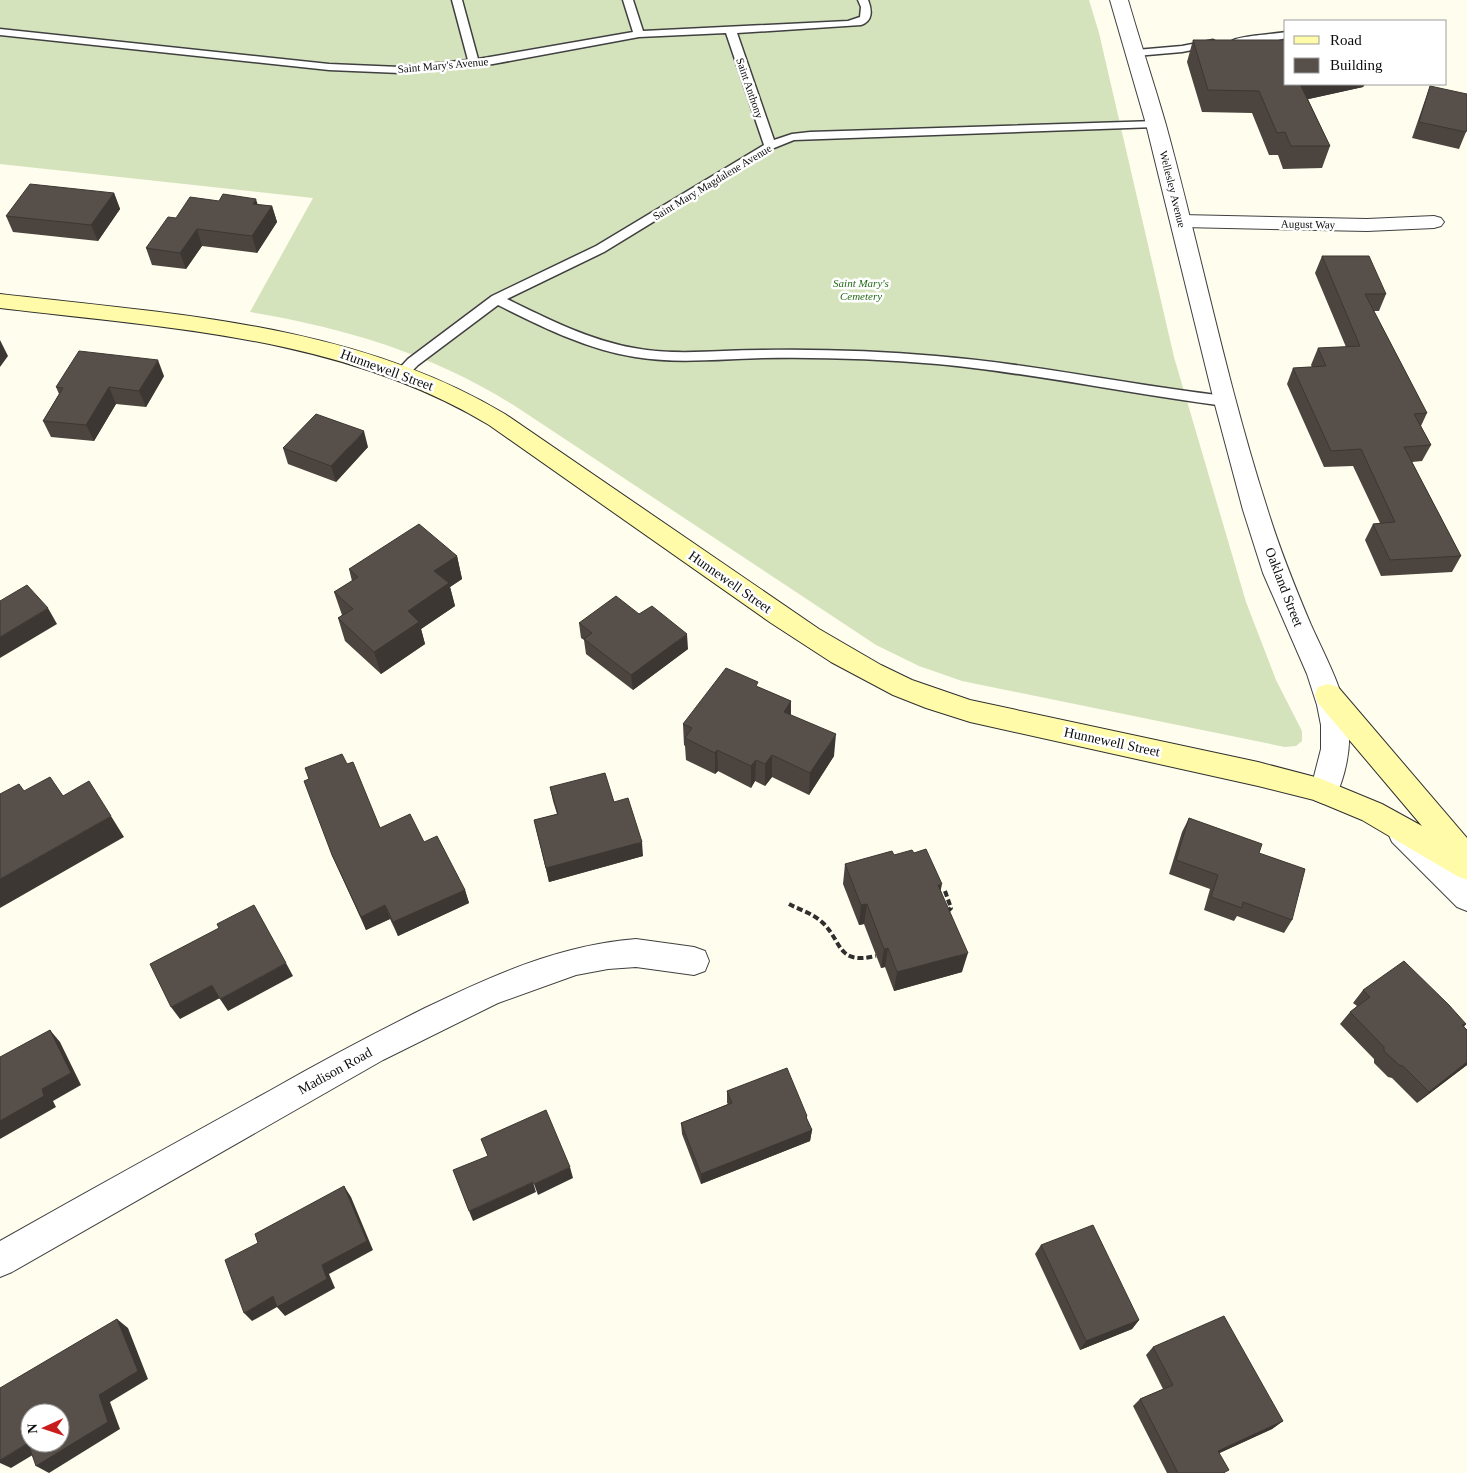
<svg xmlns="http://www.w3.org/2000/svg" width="1467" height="1473" font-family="'Times New Roman',serif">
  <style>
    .cemetery { fill: #d4e3bc }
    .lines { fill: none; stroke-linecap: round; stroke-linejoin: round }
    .service-casing { stroke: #404040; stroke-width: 3 }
    .minor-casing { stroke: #404040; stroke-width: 2 }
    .tertiary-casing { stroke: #404040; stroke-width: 2 }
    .secondary-casing { stroke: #2f2f2f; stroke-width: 2 }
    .path { stroke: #2f2f2f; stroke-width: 4; stroke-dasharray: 6 3; stroke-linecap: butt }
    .service { fill: #fff; fill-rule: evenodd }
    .minor { fill: #fff; fill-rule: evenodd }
    .tertiary { fill: #fff; fill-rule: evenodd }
    .secondary { fill: #fffba8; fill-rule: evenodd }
    .wall { fill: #4b443f }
    .shaded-wall { fill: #3d3733 }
    .building { fill: #574f49; stroke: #3d3733; fill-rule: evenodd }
    .labels { text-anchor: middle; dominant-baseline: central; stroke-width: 5; stroke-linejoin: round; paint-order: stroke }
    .far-street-label { font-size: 11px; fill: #0d0d0d; stroke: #fff }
    .far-park-label { font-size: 11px; font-style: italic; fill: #246a19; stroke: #fff }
    .street-label { font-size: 14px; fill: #0d0d0d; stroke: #fff }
  </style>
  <rect width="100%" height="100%" fill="#fffded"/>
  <path class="cemetery" d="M0,0H1089L1099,33L1174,357L1246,602L1276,680L1302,731V741L1296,746L1285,747L962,681L919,666L876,645L518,408C436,355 346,328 250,312L313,198L0,164Z"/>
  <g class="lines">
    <defs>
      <path id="service" d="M452,0H462L478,59L633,32L623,0H633L643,31L848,21L860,17L861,7L858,0H868C872,10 873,21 861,25L737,33L774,140L792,134L810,132L1156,121L1162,124L1156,127L794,140L774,148L604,252L507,299C548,319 589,340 634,348C676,356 720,350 762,350C820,349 879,351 936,356C1033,364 1129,385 1225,396L1230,398L1232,401L1230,404L1225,406C1129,394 1034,373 937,364C879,359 821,357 763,358C721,359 677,364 635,357C586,349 542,327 498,305L418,365L407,376H397L395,373L408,359L492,296L596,246L764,145L726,33L639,37L493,64L400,73L329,70L0,35V29L329,64L400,67L468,60Z
        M1286,32V38C1274,41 1240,49 1232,41C1237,36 1275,34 1286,32Z
        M1213,40L1218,43L1217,45L1182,52L1136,56L1131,53L1136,50L1182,46Z"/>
      <path id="minor" d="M1182,215L1367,219L1434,216L1441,218L1444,222L1441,226L1434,228L1367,231L1182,227L1175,225L1172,221L1175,217Z
        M636,939L694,947L705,951L709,961L705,971L694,975L636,967L608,969L576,975L498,1003L383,1060L12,1272L0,1277V1241C90,1190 181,1140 271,1090C322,1061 373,1034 425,1008C493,975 560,945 636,939Z"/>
      <path id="tertiary" d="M1110,0H1128C1140,42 1154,83 1166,125C1201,253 1227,384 1268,511C1280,550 1295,587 1311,625C1325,656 1343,688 1348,723C1352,747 1345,778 1334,800L1324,804L1314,800L1310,792L1321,749V725L1317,705L1307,674L1263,573L1243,510L1214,401L1146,124Z
        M1402,821L1412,824L1467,878V911L1457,907L1392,842L1388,833L1392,824Z"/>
      <path id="secondary" d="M0,294C171,314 353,323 505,414L819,629L881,665L912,680L970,700L1258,762L1319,778L1382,804L1422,826L1318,703L1315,695L1318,687L1328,684L1338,687L1467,838V880L1457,876L1362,820L1314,800L1258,786L970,722L926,708L893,695L831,662L771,623L489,425C342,336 166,328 0,308Z"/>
    </defs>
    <use href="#service" class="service-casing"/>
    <use href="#minor" class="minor-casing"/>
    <use href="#tertiary" class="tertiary-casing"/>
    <use href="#secondary" class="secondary-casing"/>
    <path class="path" d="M945,891L951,908L947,912
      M789,904C800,910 814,914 823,923C843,943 837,965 876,956"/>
    <use href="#service" class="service"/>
    <use href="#minor" class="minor"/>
    <use href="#tertiary" class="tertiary"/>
    <use href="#secondary" class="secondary"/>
  </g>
  <path class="wall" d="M1193,40L1286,84H1365L1363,87L1308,99L1330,146L1322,168L1283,169L1278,155H1269L1252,113L1202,112L1187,62Z
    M1430,86L1466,132L1459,149L1412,138L1424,103Z
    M114,193L120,209L98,241L13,232L6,216Z
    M219,201L272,206L277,222L257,253L202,246L186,269L152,265L146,248L176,218Z
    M1322,256L1386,294L1379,311H1374L1427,413L1421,426L1431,445L1422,461L1412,462L1461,556L1452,572L1381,576L1365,540L1373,524L1380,523L1353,466L1324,467L1287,384L1293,368L1312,367L1311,365L1318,348L1346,347L1315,273Z
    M164,376L146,407L116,404L94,441L51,437L43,421L59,394L56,387Z
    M368,447L336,482L288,464L283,448Z
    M457,556L462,579L450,587L455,606L421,629L425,644L381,674L345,641L338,618L342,615L334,592L352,581L349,569Z
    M639,614L688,649L633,690L586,654L584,640L581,638L579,623Z
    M758,687L791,701V715L834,756L809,795L772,777L765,786L755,781L751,788L718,771L715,774L686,760L685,746L684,745L683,724Z
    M347,764L380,828L424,842L465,890L469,903L398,936L390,919L366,930L332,855L309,779Z
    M550,787L614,802L643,856L549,882L534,820L557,814L553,801Z
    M1189,818L1259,853L1292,920L1284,933L1237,916L1234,921L1204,910L1210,889L1169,874L1182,832Z
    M914,853L941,891L962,972L894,991L885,967L881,968L864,924L859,925L843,884L845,864L894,855Z
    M1363,990L1466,1024L1464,1027L1467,1065L1417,1103L1392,1078L1388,1077L1374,1063V1059L1340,1024L1350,1012L1357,1006L1353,1003Z
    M727,1091L807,1116V1119L812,1130L810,1141L701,1184L682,1134L681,1123L728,1104L727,1103Z
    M1041,1245L1139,1320L1132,1329L1080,1350L1035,1254Z
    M1153,1347L1283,1421L1272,1429L1219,1453L1225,1473H1167L1133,1406L1140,1399L1163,1389L1146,1355Z"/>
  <path class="shaded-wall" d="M1297,84H1365L1363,87L1291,103Z
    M114,193L120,209L98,241L91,225Z
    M256,199L261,215L253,204Z
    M272,206L277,222L257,253L252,236Z
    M197,229L202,246L186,269L180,253Z
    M0,340L8,356L0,367Z
    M158,360L164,376L146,407L139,391Z
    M109,387L116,404L94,441L86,425Z
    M364,431L368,447L336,482L331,466Z
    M457,556L462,579L450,587L455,606L421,629L425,644L381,674L374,652L408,611L434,571Z
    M48,608L57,624L0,658V637Z
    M687,634L688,649L633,690L631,675Z
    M791,701L790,723L784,712Z
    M836,734L834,756L809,795L810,773Z
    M717,750L718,771L715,774V753Z
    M772,755V777L765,786V764Z
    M756,760L755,781L751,788V766Z
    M111,816L124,837L0,908V879Z
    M642,842L643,856L549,882L546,868Z
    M942,884L938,904V885Z
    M465,890L469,903L398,936L393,922Z
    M867,904L864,924L859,925L861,905Z
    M385,905L390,919L366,930L361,917Z
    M888,948L885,967L881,968L884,949Z
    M968,953L962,972L894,991L897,972Z
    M286,963L293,976L228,1011L220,999Z
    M212,985L220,998L180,1019L171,1007Z
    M50,1030L60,1042L81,1085L53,1101L56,1107L0,1139V1121Z
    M1467,1062V1065L1417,1103L1429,1092Z
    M812,1130L810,1141L701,1184V1174Z
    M570,1167L573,1178L538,1195L534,1184Z
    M533,1182L536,1192L473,1221L469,1211Z
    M344,1186L351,1197L373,1250L329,1274L335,1288L285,1316L277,1307L252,1321L244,1313L273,1296L322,1265Z
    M117,1319L128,1328L148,1379L110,1402L120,1429L49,1473L36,1466L99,1395Z
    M1139,1320L1132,1329L1080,1350L1086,1341Z
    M1283,1421L1272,1429L1209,1458L1218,1451Z
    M28,1443L41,1450L11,1468L0,1463V1460Z"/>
  <path class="building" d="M1193,40H1286V84H1300L1330,146H1291L1285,132L1277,133L1259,91L1208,90Z
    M1430,86L1467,94V129L1466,132L1419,122Z
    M30,184L114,193L91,225L6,216Z
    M223,194L256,199L253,204L272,206L252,236L197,229L180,253L146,248L168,217L176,218L190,197L219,201Z
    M1322,256H1369L1386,294H1365L1427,413L1414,414L1431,445L1404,447L1461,556L1390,560L1373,524L1395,522L1361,449L1331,451L1293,368L1326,366L1318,348L1360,346Z
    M79,351L158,360L139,391L109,387L86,425L43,421L63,388L56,387Z
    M316,414L364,431L331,466L283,448Z
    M419,524L457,556L434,571L449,583L408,611L419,622L374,652L338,618L353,609L334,592L358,577L349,569Z
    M27,585L48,608L0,637V601Z
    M616,596L639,614L652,606L687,634L631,675L584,639L592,633L579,623Z
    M726,668L758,682L756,686L791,701L784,712L836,734L810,773L772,755L765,764L756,760L751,766L717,750L715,753L685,738L692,728L683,724Z
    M342,754L347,764L353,762L380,828L410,814L424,842L437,836L465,890L393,922L385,905L361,917L332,855L304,781L309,779L305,768Z
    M605,773L614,802L628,798L642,842L546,868L534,820L558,814L550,787Z
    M50,777L63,796L89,781L111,816L0,879V794L19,784L24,791Z
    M1189,818L1262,844L1259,853L1305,869L1292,920L1243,902L1242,908L1211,897L1218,875L1176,860Z
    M926,849L942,884L938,885L968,953L897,972L888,948L884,949L867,904L861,905L845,864L892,851L894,855L912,850L914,853Z
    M254,905L286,963L220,999L212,985L171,1007L150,964L219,928L217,924Z
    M1404,961L1449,1005L1466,1024L1462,1025L1467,1030V1062L1429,1092L1403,1066L1399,1065L1384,1051V1047L1350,1012L1370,997L1363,990Z
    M50,1030L71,1073L42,1089L44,1096L0,1121V1057Z
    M787,1068L807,1116L806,1117L812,1130L701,1174L681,1123L732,1103L727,1091Z
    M546,1110L570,1167L534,1184L533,1182L469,1211L453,1170L488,1156L481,1139Z
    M344,1186L367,1241L322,1265L327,1279L277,1307L273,1296L244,1313L225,1260L258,1243L255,1234Z
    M1093,1225L1139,1320L1086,1341L1041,1245Z
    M1224,1316L1283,1421L1218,1451L1229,1470L1223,1473H1178L1140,1399L1173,1385L1153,1347Z
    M117,1319L138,1371L99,1395L108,1422L36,1466L28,1443L0,1460V1388ZM30,1413H60V1443H30Z"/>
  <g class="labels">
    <g class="far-street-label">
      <text transform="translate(443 65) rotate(-5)">Saint Mary's Avenue</text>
      <text transform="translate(750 88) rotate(71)">Saint Anthony</text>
      <text transform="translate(712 182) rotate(-31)">Saint Mary Magdalene Avenue</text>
      <text transform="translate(1173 189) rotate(76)">Wellesley Avenue</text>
      <text transform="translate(1308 224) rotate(1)">August Way</text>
    </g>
    <g class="far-park-label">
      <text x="861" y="283">Saint Mary's<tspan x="861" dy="13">Cemetery</tspan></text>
    </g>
    <g class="street-label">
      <text transform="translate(387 370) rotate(20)">Hunnewell Street</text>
      <text transform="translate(730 582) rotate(35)">Hunnewell Street</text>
      <text transform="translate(1284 587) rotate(69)">Oakland Street</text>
      <text transform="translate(1112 742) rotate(12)">Hunnewell Street</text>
      <text transform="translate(335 1071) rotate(-29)">Madison Road</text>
    </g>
  </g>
  <rect x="1284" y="20" width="162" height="65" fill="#ffffff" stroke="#9e9e9e"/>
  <rect x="1294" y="36" width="25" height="8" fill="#fffba8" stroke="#9e9e9e"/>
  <text x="1330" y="45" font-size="15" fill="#0d0d0d">Road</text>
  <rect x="1294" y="58" width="25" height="15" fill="#574f49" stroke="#9e9e9e"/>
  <text x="1330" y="70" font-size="15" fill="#0d0d0d">Building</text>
  <g transform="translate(45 1428) rotate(267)"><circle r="24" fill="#ffffff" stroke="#9e9e9e"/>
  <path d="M0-4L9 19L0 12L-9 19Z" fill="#c81e1b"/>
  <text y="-8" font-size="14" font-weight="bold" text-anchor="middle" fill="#0d0d0d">N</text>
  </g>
</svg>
